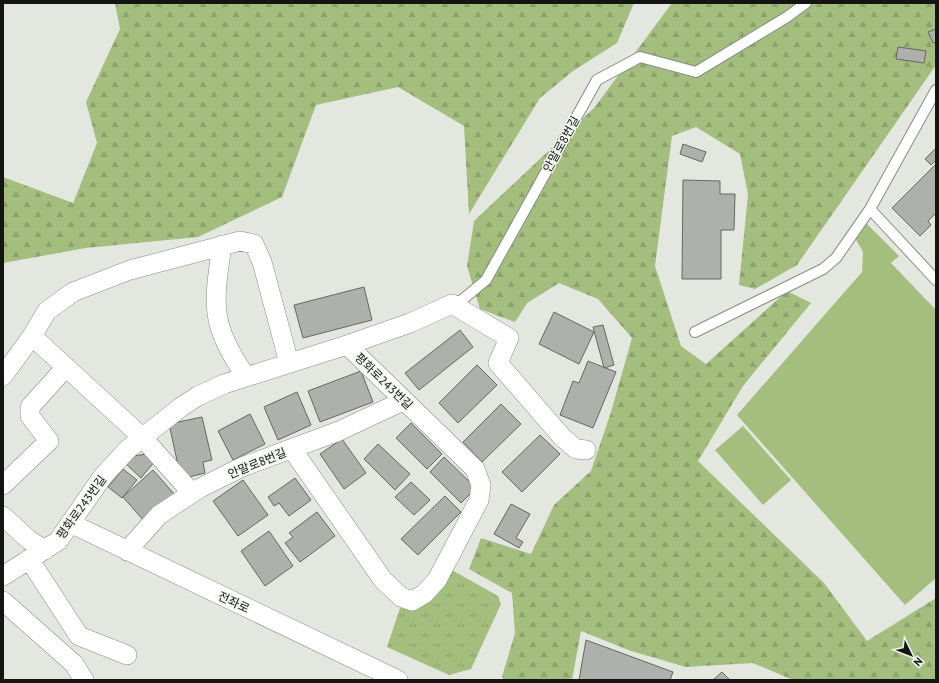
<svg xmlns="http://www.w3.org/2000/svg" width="939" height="683" font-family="'PT Sans','Noto Sans KR',sans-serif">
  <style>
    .grass { fill: url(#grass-tufts) }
    .forest { fill: url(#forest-firs) }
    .garden { fill: #a4be7e }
    .building { fill: #aeb1ab; stroke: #656862 }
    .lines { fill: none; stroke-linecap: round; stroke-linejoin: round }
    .lane-casing { stroke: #898c86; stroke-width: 12 }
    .street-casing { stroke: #898c86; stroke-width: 20 }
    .lane { stroke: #fff; stroke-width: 10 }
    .street { stroke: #fff; stroke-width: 19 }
    .labels { text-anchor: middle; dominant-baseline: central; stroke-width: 3; stroke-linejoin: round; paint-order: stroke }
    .street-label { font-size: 12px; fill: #141513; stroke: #f1f5ee }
  </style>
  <defs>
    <pattern id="grass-tufts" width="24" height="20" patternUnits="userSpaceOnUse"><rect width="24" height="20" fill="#a4be7e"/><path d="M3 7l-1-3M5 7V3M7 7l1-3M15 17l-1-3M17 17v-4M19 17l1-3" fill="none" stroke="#8ca26c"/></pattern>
    <pattern id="forest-firs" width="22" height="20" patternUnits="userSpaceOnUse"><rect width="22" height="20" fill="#a4be7e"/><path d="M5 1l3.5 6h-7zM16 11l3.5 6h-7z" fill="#8ca26c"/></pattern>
  </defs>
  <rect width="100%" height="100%" fill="#e4e7e0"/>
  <path class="grass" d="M452,570L498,596L501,604L471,669L449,675L387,647L400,608L417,610C439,596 440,593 452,570Z"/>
  <path class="forest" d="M115,3H634L617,43L573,71L540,98L469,214L464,126L398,87L316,105L282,197L198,237L86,248L3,263V177L73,203L97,143L86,102L120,29Z
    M672,3H936V65L797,265L755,289L739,285L748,194L740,154L696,127L672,136L655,266L681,346L706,364L787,291L811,303L743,386L698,461L824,583L867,641L936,598V680H793L753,663L686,667L631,651L581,631L572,680H503L502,677L515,633L512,593L469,569L481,538L531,554L554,505L591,471L611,412L632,338L598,299L559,283L527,303L515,322L480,309L467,266L474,221L594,108Z"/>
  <path class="garden" d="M866,223L899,256L891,263L936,310V578L905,605L737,415L862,272L863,252L854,236Z
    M743,426L791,480L763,505L715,450Z"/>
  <path class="building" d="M936,29V42L933,43L928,32Z
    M898,47L926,51L924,63L896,59Z
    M683,144L706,152L702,162L680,154Z
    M936,148V160L931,165L925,159Z
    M936,164V213L928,221L931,225L920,236L892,208Z
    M683,180L720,181V194H735L734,230H721V279H682Z
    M364,287L372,320L303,338L294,305Z
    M554,312L594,332L579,364L539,344Z
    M603,325L614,365L604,368L593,327Z
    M460,330L473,347L419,390L405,373Z
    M588,361L616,372L593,428L560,415L573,381L579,383Z
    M477,365L497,385L458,423L439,403Z
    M361,371L373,402L320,422L308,391Z
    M297,392L311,425L278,440L264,407Z
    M501,404L521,424L482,462L463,442Z
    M250,414L265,444L233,460L218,431Z
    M202,417L212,460L203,462L205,473L181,479L169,424Z
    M411,423L442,454L427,469L396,438Z
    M540,435L560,454L522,492L502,472Z
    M342,439L366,473L344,489L320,454Z
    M378,444L410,474L395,490L364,459Z
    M147,454L155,461L141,478L126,464L133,456Z
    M444,457L476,488L461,503L430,472Z
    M123,469L137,480L122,498L108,487Z
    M153,470L175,495L145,522L123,497Z
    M295,478L311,500L289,516L279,503L274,506L268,497Z
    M243,480L268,515L238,536L213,501Z
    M411,482L430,500L414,515L395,497Z
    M445,496L461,512L418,555L401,539Z
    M511,504L530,514L516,538L523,542L519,548L494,534Z
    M317,512L335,536L300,562L285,543L293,537L289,533Z
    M269,531L293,566L265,586L241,551Z
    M586,640L673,672L670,680H579Z
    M722,672L730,680H713Z"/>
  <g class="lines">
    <defs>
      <path id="lane" d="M870,209L936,280
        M452,304L462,300L486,280L597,80L640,57L696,72L787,17L806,3
        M695,332L823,269L836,258L870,209L936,90"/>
      <path id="street" d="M222,245C213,307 210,323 246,377
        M32,336L142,437L192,493
        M347,345L410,323L452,304L509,338L498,363L562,437L576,449L586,450
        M3,376L32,336L47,311L73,292L130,270L240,241L254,244L262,262L289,363
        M3,485L49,441L30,416V407L66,367
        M3,516L29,540L45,550
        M70,523L398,680
        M127,551L159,515L200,488L242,467L339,431L403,401
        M29,559L79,636L127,655
        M3,576L58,541L103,476L128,449L181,407L198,396L224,384L347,345L475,469L481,485L479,500L437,580L424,594L412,601L401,597L383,580L292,449
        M3,601L74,664L84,680"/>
    </defs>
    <use href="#lane" class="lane-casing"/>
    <use href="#street" class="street-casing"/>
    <use href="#lane" class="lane"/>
    <use href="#street" class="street"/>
  </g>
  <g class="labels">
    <g class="street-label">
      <text transform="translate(561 144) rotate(-61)">안말로8번길</text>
      <text transform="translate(384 381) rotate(44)">평화로243번길</text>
      <text transform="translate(257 463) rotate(-22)">안말로8번길</text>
      <text transform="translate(81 507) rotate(-54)">평화로243번길</text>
      <text transform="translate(234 602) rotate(25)">전좌로</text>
    </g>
  </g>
  <rect width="939" height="683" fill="none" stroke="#141513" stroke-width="8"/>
  <g transform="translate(911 655) rotate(133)" stroke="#f1f5ee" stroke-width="3" paint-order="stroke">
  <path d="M0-3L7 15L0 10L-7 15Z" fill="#141513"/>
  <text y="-6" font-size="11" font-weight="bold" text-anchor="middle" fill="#141513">N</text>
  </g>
</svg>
